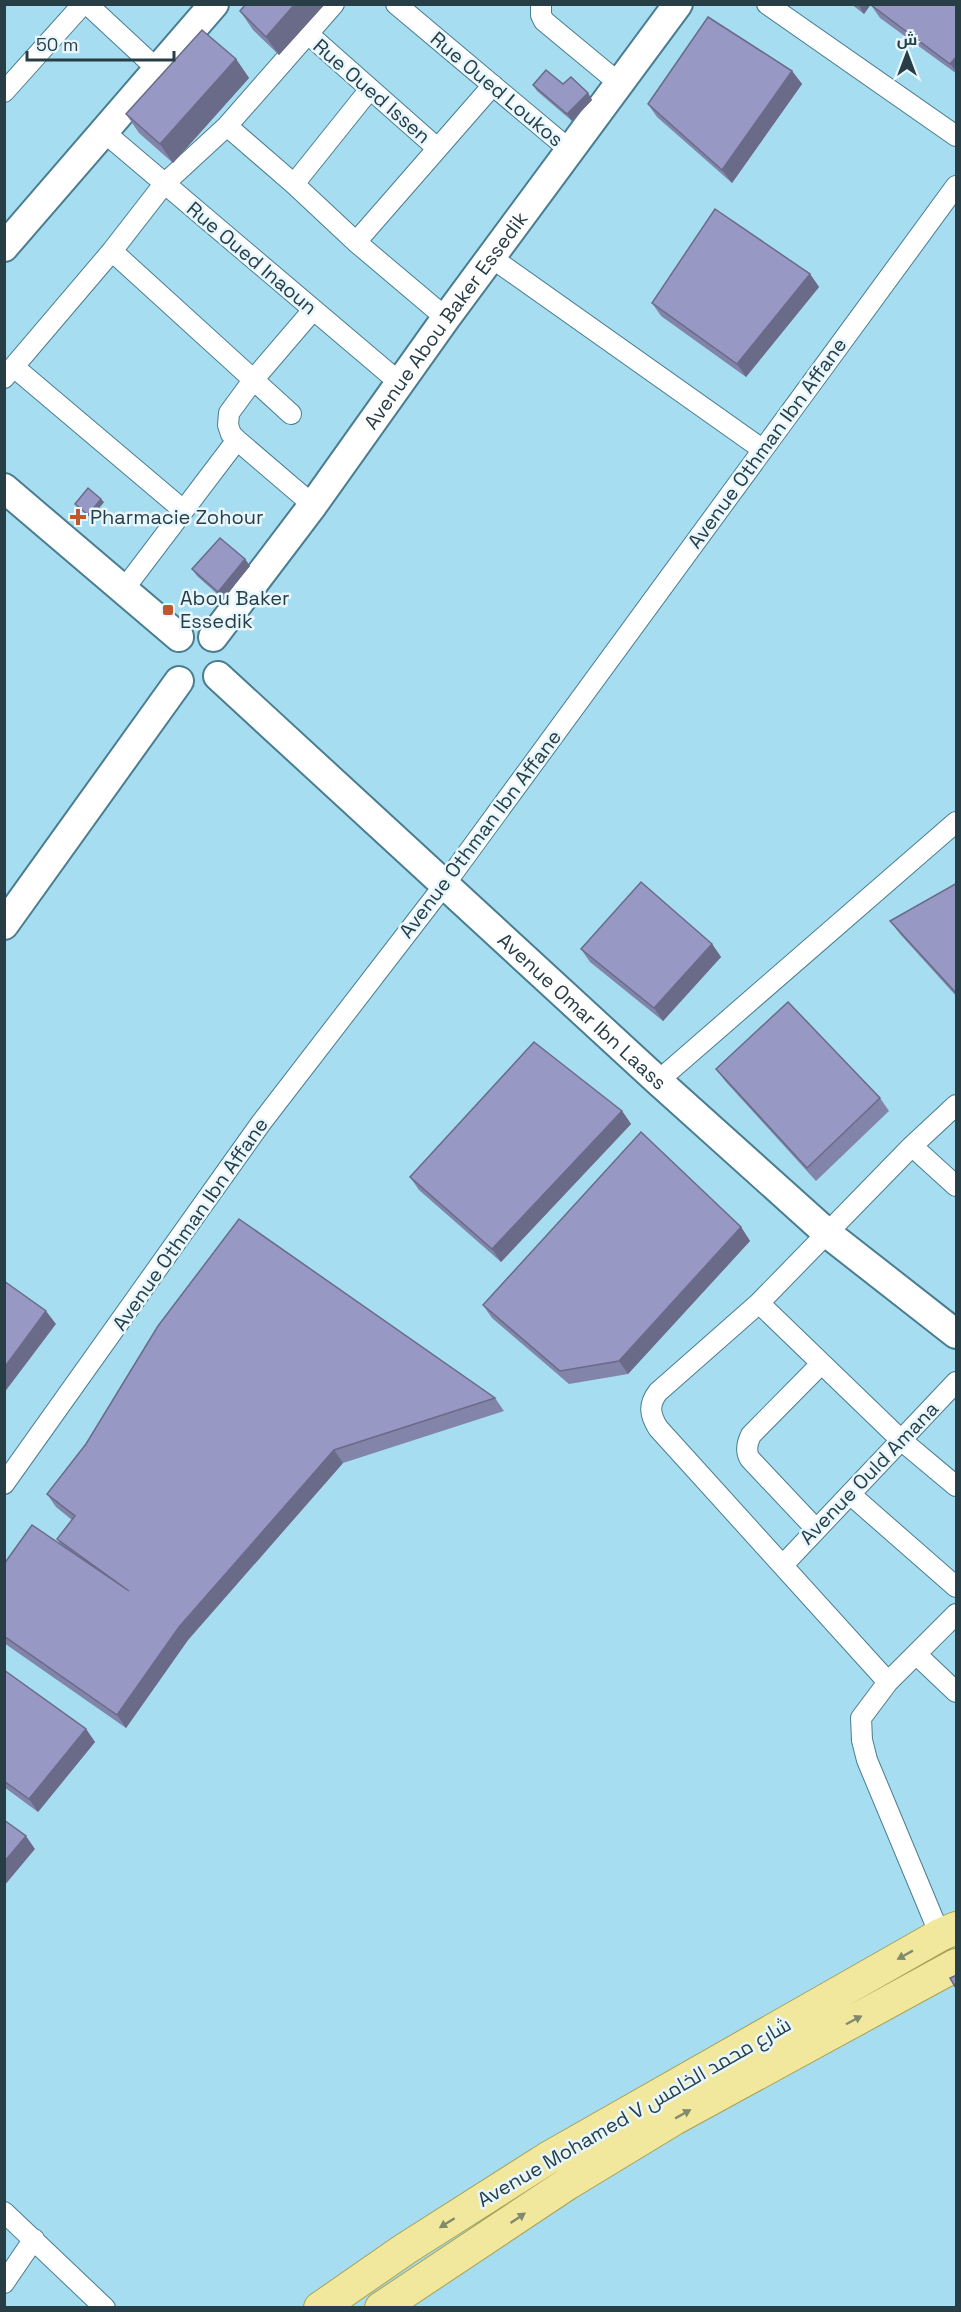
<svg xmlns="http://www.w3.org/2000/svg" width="961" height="2312" font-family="'Space Grotesk',Cairo,sans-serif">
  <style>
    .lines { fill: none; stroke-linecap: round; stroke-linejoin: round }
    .street-casing { stroke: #497d8f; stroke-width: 22 }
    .secondary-casing { stroke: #497d8f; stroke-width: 32 }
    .primary-casing { stroke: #a5a254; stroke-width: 34 }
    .street { stroke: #fff; stroke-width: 20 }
    .secondary { stroke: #fff; stroke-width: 28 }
    .primary { stroke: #f1e89d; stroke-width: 32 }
    .wall { fill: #8284a9 }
    .shaded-wall { fill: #6a6b89 }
    .building { fill: #9799c4; stroke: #6a6b89; stroke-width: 1.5 }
    .oneway { fill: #828a6d }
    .poi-dot { fill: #bf582c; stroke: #e7f7fd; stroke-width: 2 }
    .labels { text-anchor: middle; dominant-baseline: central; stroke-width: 5; stroke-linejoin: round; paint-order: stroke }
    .street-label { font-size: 20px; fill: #283e46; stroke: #e7f7fd }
    .poi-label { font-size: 20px; fill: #283e46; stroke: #e7f7fd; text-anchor: start }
  </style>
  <rect width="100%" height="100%" fill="#a7ddf1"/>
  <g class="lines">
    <defs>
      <path id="street" d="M87,4L158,70
        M396,4L571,151
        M541,4V15L544,21L620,84
        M767,4L956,136
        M307,33L437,148
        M4,92L83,4
        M227,126L294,184L356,242L446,318
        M104,132L400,383
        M294,184L370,89
        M356,242L493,85
        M112,251L291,414
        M492,258L762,449
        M14,367L183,510
        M4,378L112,251L164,184L227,126L334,4
        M313,505L237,440L231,434L228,425L229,413L254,379L313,310
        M124,589L237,440
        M658,1081L956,822
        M912,1146L956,1186
        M759,1303L901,1440L956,1486
        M4,1484L261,1123L445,884L956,186
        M851,1495L956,1587
        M816,1529L750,1459C745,1451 747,1443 751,1435L821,1364
        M783,1565L956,1382
        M916,1654L956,1692
        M888,1682L658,1428C650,1415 648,1405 658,1392L759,1303L912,1146L956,1105
        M940,1935L867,1760L862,1740L861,1718L888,1682L956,1614
        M4,2212L105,2308
        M4,2283L34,2239"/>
      <g id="secondary">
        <path d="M4,247L214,4"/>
        <path d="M4,488L179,637"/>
        <path id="s1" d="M213,637L313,505L446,318L678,4"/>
        <path id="s2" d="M218,676L658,1081L827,1233L956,1334"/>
        <path d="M4,925L179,681"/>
      </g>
      <path id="primary" d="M320,2308L405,2249L548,2158L940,1935L956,1928
        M381,2308L567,2184L674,2119L956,1965"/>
    </defs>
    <use href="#street" class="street-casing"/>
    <use href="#secondary" class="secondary-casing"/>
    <use href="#primary" class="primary-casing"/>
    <use href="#street" class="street"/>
    <use href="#secondary" class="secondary"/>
    <use href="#primary" class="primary"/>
  </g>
  <path class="wall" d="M246,4H325L279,55L253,30L240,11Z
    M851,4H871L864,14Z
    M957,4V74L880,18L871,5Z
    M236,59L249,78L173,163L139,133L126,114Z
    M792,71L802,84L732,183L657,117L648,104Z
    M563,84L588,93L592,100L572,121L537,91L533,85Z
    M810,274L819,287L746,377L661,316L652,303Z
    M104,502L91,518L78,507L75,504Z
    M245,559L250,566L223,599L197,576L192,569Z
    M957,883V997L900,934L890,921Z
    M712,944L721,957L663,1021L590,962L581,949Z
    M716,1069L880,1098L889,1111L816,1181L726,1082Z
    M622,1111L631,1124L501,1262L419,1190L410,1177Z
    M741,1227L750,1241L628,1374L569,1384L492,1318L483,1305Z
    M495,1398L504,1411L343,1463L188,1640L126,1728L4,1643V1564L61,1545L57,1539L72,1520L56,1507L47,1494Z
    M4,1670L86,1729L95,1742L38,1812L4,1787Z"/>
  <path class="shaded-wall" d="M295,4H325L279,55L266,37Z
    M858,4H871L864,14Z
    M957,56V72L950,64Z
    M236,59L249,78L173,163L160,144Z
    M792,71L802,84L732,183L722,170Z
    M588,93L592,100L572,121L567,114Z
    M810,274L819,287L746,377L737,364Z
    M101,499L104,502L91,518L88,515Z
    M245,559L250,566L223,599L218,592Z
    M712,944L721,957L663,1021L654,1008Z
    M622,1111L631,1124L501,1262L492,1249Z
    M741,1227L750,1241L628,1374L619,1361Z
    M46,1311L56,1324L4,1393V1368Z
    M334,1450L343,1463L188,1640L126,1728L117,1715L179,1627Z
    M86,1729L95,1742L38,1812L29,1799Z
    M26,1836L35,1849L4,1886V1862Z"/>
  <path class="building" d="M246,4H295L266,37L240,11Z
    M872,4H957V56L950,64L871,5Z
    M708,17L792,71L722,170L648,104Z
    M202,30L236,59L160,144L126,114Z
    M546,70L563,84L571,77L588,93L567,114L533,85Z
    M715,209L810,274L737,364L652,303Z
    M88,488L101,499L88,515L75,504Z
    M220,538L245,559L218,592L192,569Z
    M641,882L712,944L654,1008L581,949Z
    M957,883V994L890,921Z
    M788,1002L880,1098L807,1168L716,1069Z
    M534,1042L622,1111L492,1249L410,1177Z
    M641,1132L741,1227L619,1361L560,1371L483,1305Z
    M239,1219L495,1398L334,1450L179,1627L117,1715L4,1636V1564L32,1525L129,1591L57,1539L75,1516L47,1494L86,1444L158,1326Z
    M4,1281L46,1311L4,1368Z
    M4,1670L86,1729L29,1799L4,1781Z
    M4,1820L26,1836L4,1862Z
    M957,1975V1990L950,1978Z"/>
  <defs><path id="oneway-solid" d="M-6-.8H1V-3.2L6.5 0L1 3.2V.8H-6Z" transform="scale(1.5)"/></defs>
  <g class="oneway">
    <use href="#oneway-solid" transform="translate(905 1955) rotate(151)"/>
    <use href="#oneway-solid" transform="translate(854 2020) rotate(-28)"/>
    <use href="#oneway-solid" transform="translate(683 2114) rotate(-29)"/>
    <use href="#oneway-solid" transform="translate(518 2218) rotate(-34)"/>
    <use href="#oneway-solid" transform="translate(447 2223) rotate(148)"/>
  </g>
  <g class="poi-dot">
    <path d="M75 508h6v6h6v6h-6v6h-6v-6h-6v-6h6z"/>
    <rect x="162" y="604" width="12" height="12" rx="3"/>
  </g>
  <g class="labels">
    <g class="street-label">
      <text transform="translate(497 89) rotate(40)">Rue Oued Loukos</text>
      <text transform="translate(372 91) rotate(41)">Rue Oued Issen</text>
      <text transform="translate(252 258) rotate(40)">Rue Oued Inaoun</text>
      <text stroke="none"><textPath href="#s1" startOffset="393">Avenue Abou Baker Essedik</textPath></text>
      <text transform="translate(767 443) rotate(-54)">Avenue Othman Ibn Affane</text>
      <text transform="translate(480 834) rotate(-53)">Avenue Othman Ibn Affane</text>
      <text stroke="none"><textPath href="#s2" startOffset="495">Avenue Omar Ibn Laass</textPath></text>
      <text transform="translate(190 1224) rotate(-55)">Avenue Othman Ibn Affane</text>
      <text transform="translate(869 1473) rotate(-46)">Avenue Ould Amana</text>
      <text transform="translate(634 2112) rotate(-30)">Avenue Mohamed V شارع محمد الخامس</text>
    </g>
    <g class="poi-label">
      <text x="90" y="517">Pharmacie Zohour</text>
      <text x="180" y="598">Abou Baker<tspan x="180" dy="23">Essedik</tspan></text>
    </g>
  </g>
  <rect width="961" height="2312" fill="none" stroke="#283e46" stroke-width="12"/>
  <g transform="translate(907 54)" stroke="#e7f7fd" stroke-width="4.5" paint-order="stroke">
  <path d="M0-4.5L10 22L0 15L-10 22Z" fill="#283e46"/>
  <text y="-9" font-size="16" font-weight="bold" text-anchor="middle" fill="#283e46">ش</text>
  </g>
  <path d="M27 51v9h147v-9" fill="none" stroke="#283e46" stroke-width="3"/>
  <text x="36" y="51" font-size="18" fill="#283e46" stroke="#e7f7fd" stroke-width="4.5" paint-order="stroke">50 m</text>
</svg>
